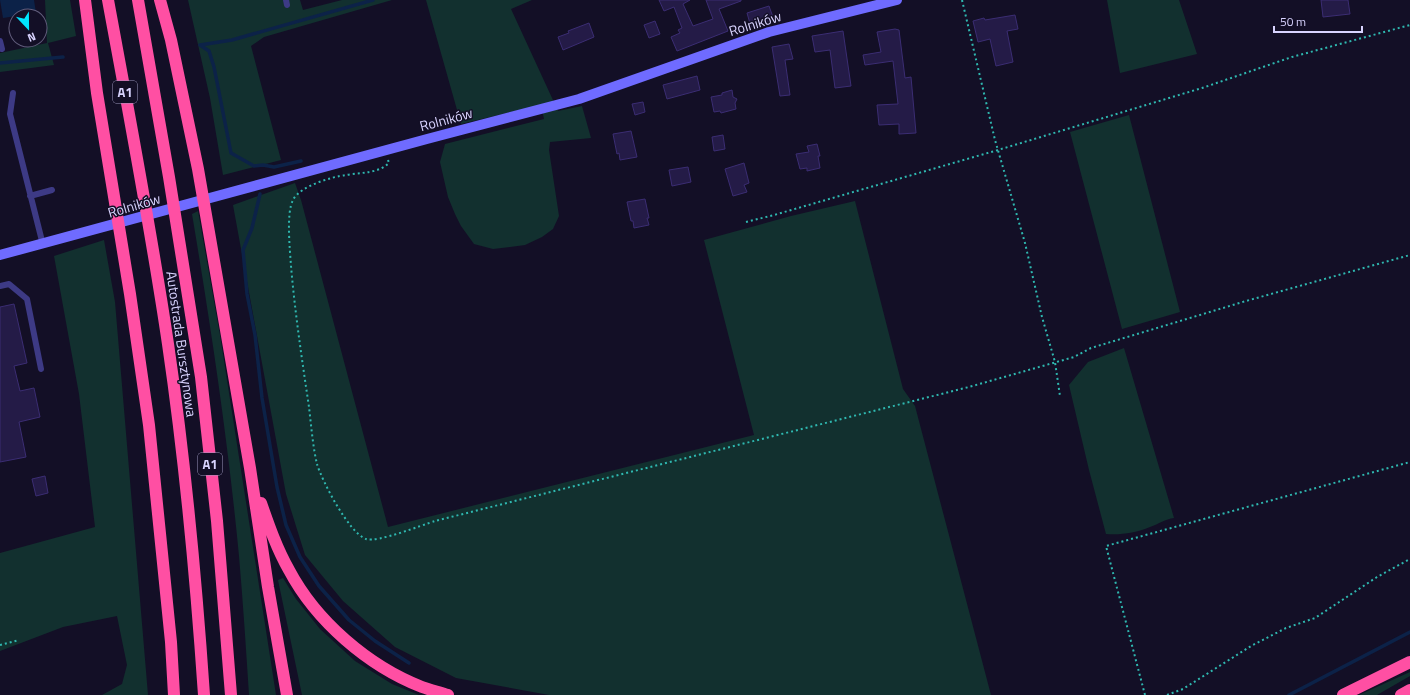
<svg xmlns="http://www.w3.org/2000/svg" width="1410" height="695" font-family="'Titillium Web',sans-serif">
  <style>
    .green { fill: #12302f }
    .water { fill: #0c2248 }
    .lines { fill: none; stroke-linecap: round; stroke-linejoin: round }
    .stream { stroke: #0c2248; stroke-width: 3.5 }
    .building { fill: #241b47; stroke: #3b2d73 }
    .path { stroke: #2fb8b0; stroke-width: 2; stroke-dasharray: 2 3; stroke-linecap: butt }
    .lane { stroke: #3d3a85; stroke-width: 6 }
    .secondary { stroke: #6f6bff; stroke-width: 10 }
    .highway { stroke: #ff4fa3; stroke-width: 12 }
    .labels { text-anchor: middle; dominant-baseline: central; stroke-width: 3; stroke-linejoin: round; paint-order: stroke }
    .shield { fill: #130f26; stroke: #9e99be; stroke-width: 1 }
    .shield-label { font-size: 13px; font-weight: bold; fill: #d9d4ff }
    .street-label { font-size: 14px; fill: #d9d4ff; stroke: #130f26 }
  </style>
  <rect width="100%" height="100%" fill="#130f26"/>
  <path class="green" d="M45,0H70L76,36L48,43L54,65L0,72V53L47,43Z
    M188,0H300L303,10L342,0H392L264,37L251,46L281,160L223,175L210,98Z
    M426,0H532L511,9L558,111L582,106L591,138L550,142L549,150L559,216L553,229L542,237L525,245L493,249L474,244L461,226L455,214L448,197L440,162L445,144L544,119L541,105L461,124Z
    M1107,0H1179L1197,54L1120,73Z
    M1129,115L1180,312L1122,329L1070,132Z
    M295,183L301,200L388,527L754,435L704,240L791,216L855,201L903,389L915,406L991,695H549L456,678L395,647L343,601L305,555L286,494L233,205Z
    M198,211L220,335L276,695H249C246,649 243,602 239,556C228,441 211,327 192,214Z
    M104,240L115,302L148,695H102L122,684L127,665L117,616L63,627L0,651V553L95,527L79,394L54,256Z
    M1124,348L1174,518C1165,519 1159,524 1150,527C1136,533 1121,535 1106,534L1089,470L1069,385L1088,362Z
    M283,578L296,599L320,629L355,661L392,684L419,695H302L278,580Z
    M1410,672V676L1377,695H1359Z"/>
  <path class="water" d="M0,0H34L36,13L3,18Z"/>
  <g class="lines">
    <path class="stream" d="M200,45L209,51L214,67L231,153L254,166L263,165L274,167L301,161
      M200,45L232,40L373,0
      M0,63L63,57
      M260,194L252,228L243,250L247,294L255,335L262,398L277,487L286,525L300,557L319,586L349,620L375,641L409,663
      M1289,695L1410,632"/>
  </g>
  <path class="building" d="M659,0H690L683,4L693,26L713,19L706,0H741V1L719,9L728,31L677,51L671,37L680,33L678,30L682,28L674,7L664,11Z
    M1321,0H1348L1350,14L1323,17Z
    M769,6L774,20L751,27L747,13Z
    M1015,15L1018,29L1007,31L1013,62L996,66L990,39L978,42L973,21L984,18L985,20Z
    M655,21L660,34L649,38L644,25Z
    M589,23L594,37L563,50L558,37L569,33L568,31Z
    M895,29L899,30L905,78L911,77L916,133L899,134V124L879,125L877,105L898,104L893,61L865,65L863,55L881,52L877,32Z
    M843,31L851,86L835,88L830,50L815,52L812,36Z
    M789,44L793,59L785,60L790,95L780,96L772,47Z
    M697,76L700,90L667,99L663,85Z
    M732,90L733,97L737,99L735,103L736,109L721,113L720,111L714,112L711,97L722,95V93Z
    M643,102L645,112L635,115L632,104Z
    M631,131L637,157L620,160L619,153L617,154L613,134Z
    M723,135L725,149L714,151L712,137Z
    M817,144L820,156H818L820,168L807,171V168L800,169L796,154L809,152L807,146Z
    M744,163L749,183L744,185L747,192L733,196L725,169Z
    M688,167L691,182L672,186L669,170Z
    M645,199L649,218H647L649,225L634,228L633,221H631L627,202Z
    M14,304L27,363L14,366L20,391L34,388L40,417L19,422L26,457L0,462V307Z
    M45,476L48,493L36,496L32,479Z"/>
  <g class="lines">
    <path class="path" d="M962,0L995,140L1025,243L1042,317L1055,362L1060,396
      M388,160L389,163C377,174 362,172 346,175C331,177 300,186 293,200C286,213 290,250 291,266C295,313 302,360 309,407C311,424 313,448 317,464C322,481 349,533 366,539C377,543 422,525 435,521L969,387L1074,357L1091,348L1246,301L1410,255
      M746,222L774,215L998,150L1202,88L1292,57L1410,25
      M0,645L19,640
      M1145,695L1106,546L1410,462
      M1167,695L1183,689L1251,646L1286,628L1315,618L1377,577L1410,559"/>
    <path class="lane" d="M286,0L287,5
      M0,41L2,49
      M13,93L10,114L43,245
      M30,196L52,190
      M0,286L9,284L27,299L41,369"/>
    <path class="secondary" d="M0,255L427,139L579,99L769,32L897,0"/>
    <path class="highway" d="M85,0L97,93L130,294L149,425L171,642L174,695
      M108,0C129,114 151,229 168,344C185,460 196,578 204,695
      M138,0L169,177L201,377L217,521L231,695
      M160,0L171,40L198,169L250,468L268,587L287,695
      M261,503C269,526 277,549 289,570C316,621 368,666 422,687C430,690 439,692 448,695
      M1343,695L1410,662
      M1401,695L1410,690"/>
  </g>
  <g class="labels">
    <g class="shield">
      <rect x="113" y="81" width="24" height="22" rx="3"/>
      <rect x="198" y="453" width="24" height="22" rx="3"/>
    </g>
    <g class="shield-label">
      <text x="125" y="92">A1</text>
      <text x="210" y="464">A1</text>
    </g>
    <g class="street-label">
      <text transform="translate(755 23) rotate(-17)">Rolników</text>
      <text transform="translate(446 119) rotate(-15)">Rolników</text>
      <text transform="translate(134 205) rotate(-16)">Rolników</text>
      <text transform="translate(182 344) rotate(82)">Autostrada Bursztynowa</text>
    </g>
  </g>
  <g transform="translate(28 28) rotate(158)"><circle r="19" fill="#130f26" stroke="#625e7d"/>
  <path d="M0-3L7 15L0 10L-7 15Z" fill="#00e5ff"/>
  <text y="-6" font-size="11" font-weight="bold" text-anchor="middle" fill="#d9d4ff">N</text>
  </g>
  <path d="M1274 26v6h88v-6" fill="none" stroke="#d9d4ff" stroke-width="2"/>
  <text x="1280" y="26" font-size="12" fill="#d9d4ff" stroke="#130f26" stroke-width="3" paint-order="stroke">50 m</text>
</svg>
